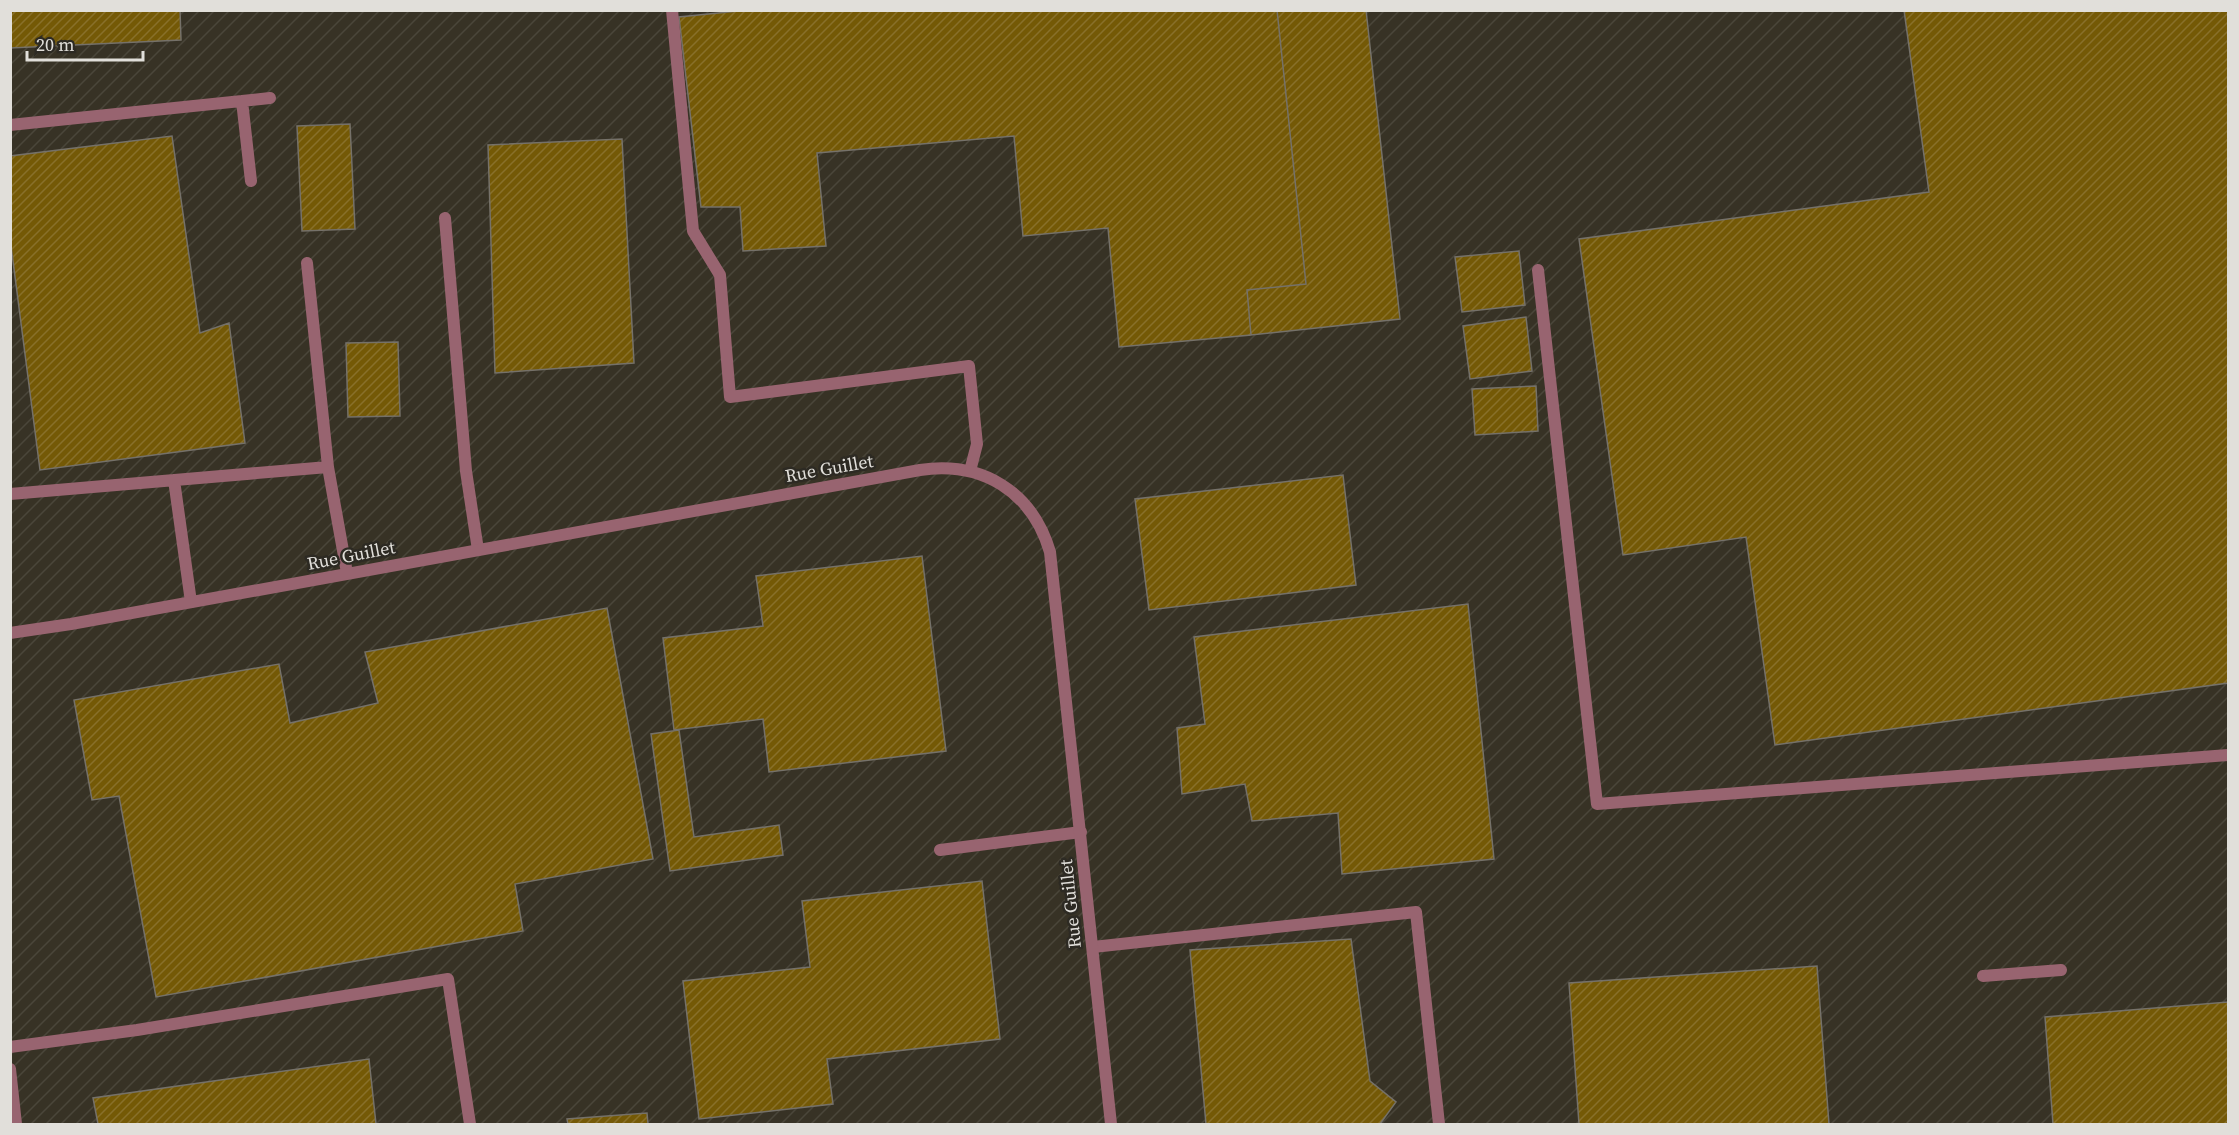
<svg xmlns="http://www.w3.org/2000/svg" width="2239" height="1135" font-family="'Source Serif 4',serif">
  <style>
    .industrial { fill: url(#industrial-furrows) }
    .building { fill: url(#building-hatch); stroke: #757169; stroke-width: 1.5 }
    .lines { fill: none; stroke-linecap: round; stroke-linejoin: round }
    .lane { stroke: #986470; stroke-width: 12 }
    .street { stroke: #986470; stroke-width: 12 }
    .labels { text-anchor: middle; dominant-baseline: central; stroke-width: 5; stroke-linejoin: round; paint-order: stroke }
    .street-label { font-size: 18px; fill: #e1dfda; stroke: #2d2a23 }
  </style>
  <defs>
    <pattern id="industrial-furrows" width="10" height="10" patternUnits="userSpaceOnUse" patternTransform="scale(1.5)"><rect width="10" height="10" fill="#373225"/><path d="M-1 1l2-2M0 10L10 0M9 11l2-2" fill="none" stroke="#4a463a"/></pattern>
    <pattern id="building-hatch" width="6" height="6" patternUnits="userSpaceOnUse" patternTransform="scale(1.5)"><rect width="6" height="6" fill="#745906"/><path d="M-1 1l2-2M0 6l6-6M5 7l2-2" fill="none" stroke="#88702a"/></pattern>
  </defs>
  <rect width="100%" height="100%" fill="#2d2a23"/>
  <path class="industrial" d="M11,11H2228V1124H11Z"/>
  <path class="building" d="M10,10H180L181,40L10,48Z
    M748,10H1277L1306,284L1247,290L1251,335L1119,347L1108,228L1023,236L1014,136L817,153L826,246L743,251L740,207H701L679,17Z
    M1277,10H1366L1400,319L1251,335L1247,290L1306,284Z
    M1904,10H2228V683L1775,745L1746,537L1623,555L1579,239L1929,192Z
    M350,124L355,229L302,231L297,126Z
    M172,136L200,333L229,323L245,443L40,470L10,238V156Z
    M622,139L634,363L495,373L488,145Z
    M1519,251L1525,305L1462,312L1455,257Z
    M1526,317L1532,371L1470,379L1463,326Z
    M398,342L400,416L348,417L346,343Z
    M1536,386L1538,431L1475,435L1472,389Z
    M1343,475L1356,585L1149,610L1135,499Z
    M922,556L946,751L769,772L763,719L674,730L663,638L763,626L756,576Z
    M1468,604L1494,859L1342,874L1338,813L1252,821L1245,784L1182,794L1177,728L1205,724L1194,637Z
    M607,608L653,859L515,884L523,931L156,997L119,796L92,800L74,700L279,664L290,723L378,703L365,652Z
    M679,730L694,837L779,825L783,855L670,871L651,734Z
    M982,881L1000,1039L827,1059L833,1104L699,1119L683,981L810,967L802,901Z
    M1351,939L1370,1081L1396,1102L1380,1124H1206L1190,950Z
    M1817,966L1829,1124H1579L1569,983Z
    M2228,1002V1124H2053L2045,1017Z
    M369,1059L376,1124H98L93,1098Z
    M647,1113L648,1124H568L567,1119Z"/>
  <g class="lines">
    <path class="lane" d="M672,10L693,231L720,275L730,397L969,366L977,444L970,471
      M242,101L251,181
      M10,125L270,98
      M445,218L466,471L478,550
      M307,263L328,467
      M1538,270L1597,804L2228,755
      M174,480L191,602
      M10,494L328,467L347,573
      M940,850L1081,832
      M1093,947L1416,912L1439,1124
      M1983,976L2061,970
      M10,1047L137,1030L448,979L470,1124"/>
    <path class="street" d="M10,633L71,624L920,470C982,461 1032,491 1050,552L1111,1124
      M10,1069L16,1124"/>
  </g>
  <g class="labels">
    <g class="street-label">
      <text transform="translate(829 468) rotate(-10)">Rue Guillet</text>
      <text transform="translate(351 555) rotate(-11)">Rue Guillet</text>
      <text transform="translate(1070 904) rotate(-96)">Rue Guillet</text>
    </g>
  </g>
  <rect width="2239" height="1135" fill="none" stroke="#e1dfda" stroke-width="24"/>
  <path d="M27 51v9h116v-9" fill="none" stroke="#e1dfda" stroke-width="3"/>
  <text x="36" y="51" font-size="18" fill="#e1dfda" stroke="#2d2a23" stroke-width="4.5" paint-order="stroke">20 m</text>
</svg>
